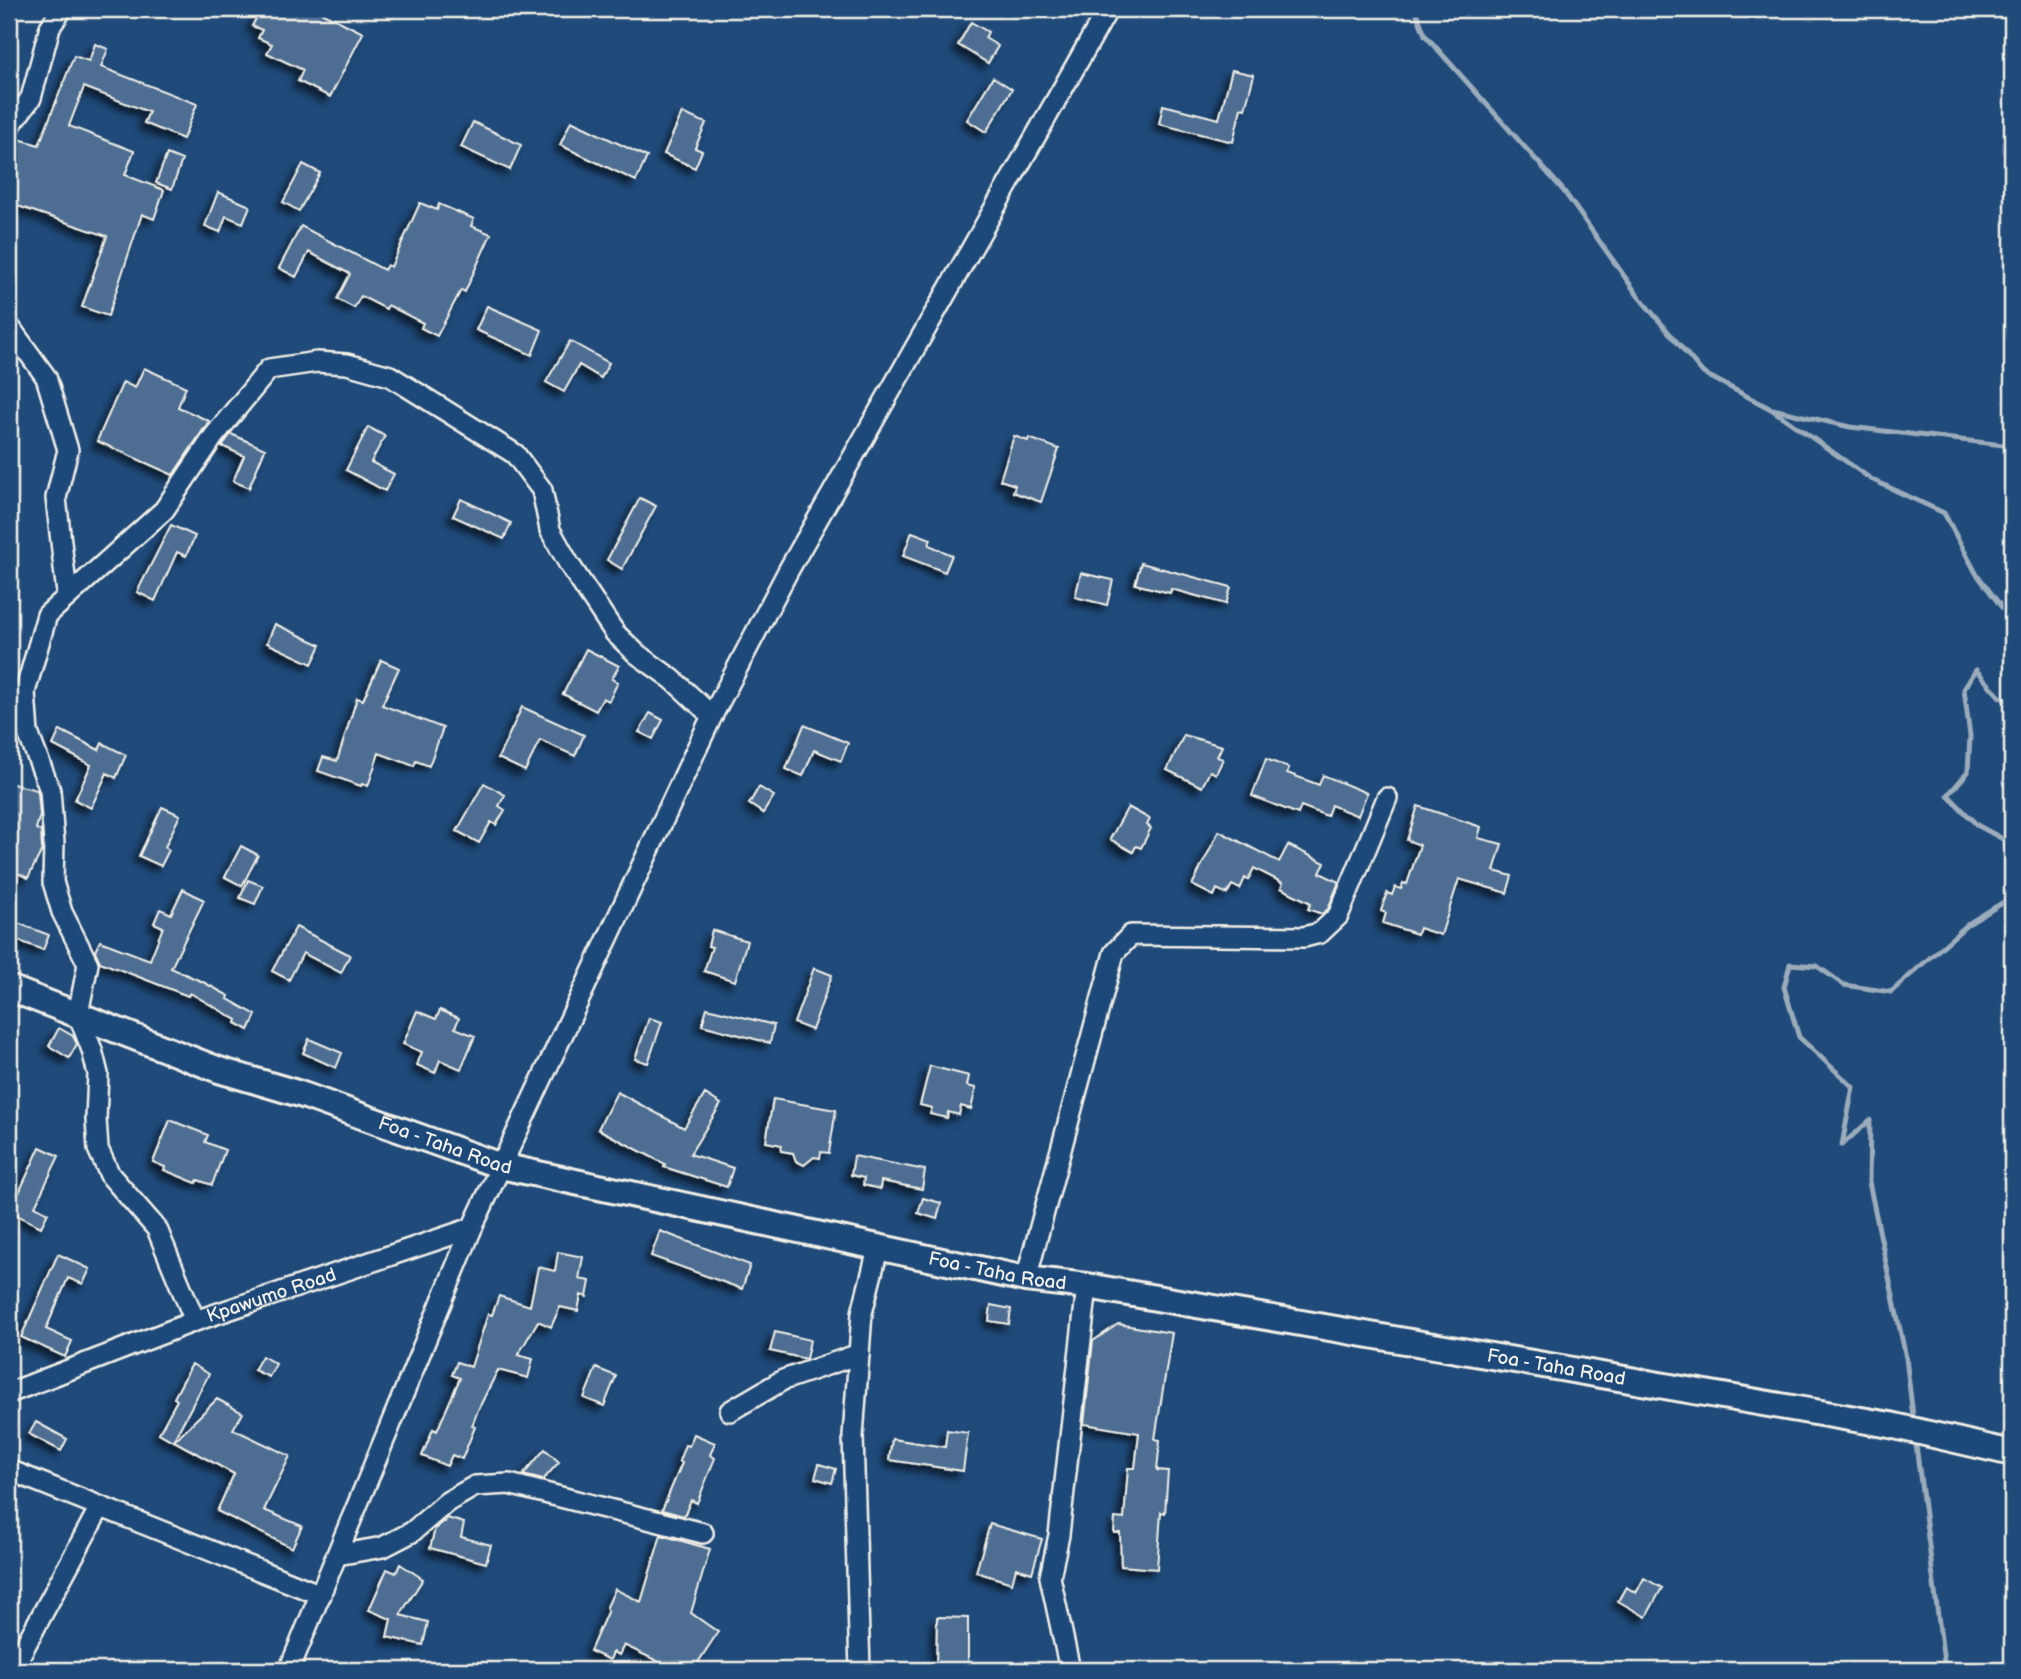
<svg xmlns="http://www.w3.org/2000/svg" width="2021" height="1679" font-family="'Balsamiq Sans',sans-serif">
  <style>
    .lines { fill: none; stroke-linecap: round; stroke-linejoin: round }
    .stream { stroke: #9cacbb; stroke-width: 5 }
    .building { fill: #4d6e92; stroke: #f4f1e8; stroke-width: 2; filter: url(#shadow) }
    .minor-casing { stroke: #f4f1e8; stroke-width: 24 }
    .tertiary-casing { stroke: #f4f1e8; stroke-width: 30 }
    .minor { stroke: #1f4a7a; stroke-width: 19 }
    .tertiary { stroke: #1f4a7a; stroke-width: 24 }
    .labels { text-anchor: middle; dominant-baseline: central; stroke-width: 7; stroke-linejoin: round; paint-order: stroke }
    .street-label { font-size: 19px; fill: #f4f1e8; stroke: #1f4a7a }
  </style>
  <defs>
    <filter id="shadow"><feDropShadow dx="-5.5" dy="5.5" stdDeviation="3.5" flood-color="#0009"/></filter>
  </defs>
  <rect width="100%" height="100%" fill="#1f4a7a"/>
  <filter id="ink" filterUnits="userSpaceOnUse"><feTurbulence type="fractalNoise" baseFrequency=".0143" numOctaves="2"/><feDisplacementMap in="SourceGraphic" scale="14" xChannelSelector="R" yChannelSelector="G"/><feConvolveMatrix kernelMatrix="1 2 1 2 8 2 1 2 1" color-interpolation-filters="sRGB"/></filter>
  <g filter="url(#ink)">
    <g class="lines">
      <path class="stream" d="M1415,9L1425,35L1563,190L1639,297L1703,373L1771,409L1871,479L1944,513L1976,573L2012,621
        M1773,409L1850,427L2012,446
        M2012,703L2000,697L1976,670L1964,689L1970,736L1968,772L1948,795L1977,825L2012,844
        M1914,1424L1906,1358L1869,1182L1870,1120L1842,1145L1853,1087L1799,1037L1784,987L1790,964L1817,966L1844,985L1891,992L1968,924L2012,897
        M1915,1437L1945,1670"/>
    </g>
    <path class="building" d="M261,9H315L363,33L330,97L298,81L303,70L267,53L272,44L258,38L262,30L252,26Z
      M971,22L988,32L985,38L998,46L988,63L958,45Z
      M95,44L108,49L101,67L197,104L183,139L144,123L149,112L84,87L69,126L134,151L125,175L164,190L154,219L142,214L108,316L82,307L107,236L9,203V156L15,138L39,145L74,56L89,61Z
      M1232,70L1254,75L1245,109L1241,108L1233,142L1159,124L1163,105L1219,119Z
      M993,77L1012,89L986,132L967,120Z
      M682,113L706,123L695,148L702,151L695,168L664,154Z
      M571,121L647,157L636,181L560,145Z
      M473,122L521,145L510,170L461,147Z
      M167,154L182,160L172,189L156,183Z
      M303,164L320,173L299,211L283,202Z
      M218,192L250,206L243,223L226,216L220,232L205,226Z
      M420,203L437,210L439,204L474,219L471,226L491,234L465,292L461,290L437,336L421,328L423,323L388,305L386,309L361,296L354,308L337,299L350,274L309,252L296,277L279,268L301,226L384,270L387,265L391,267Z
      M487,306L542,330L532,355L476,330Z
      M570,341L609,363L601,378L579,365L564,392L546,382Z
      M144,368L186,387L178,407L209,421L173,475L97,441L123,382L135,388Z
      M368,427L385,436L371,462L394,474L385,491L346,470Z
      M231,434L265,449L249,488L233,481L244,456L222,446Z
      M1014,436L1028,441L1029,438L1059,449L1041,502L1013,492L1015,485L1000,480Z
      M640,498L656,506L622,569L607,560Z
      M461,499L511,523L504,539L453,516Z
      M171,525L195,536L186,556L177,552L155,601L137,592Z
      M912,532L931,539L929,545L952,555L945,572L903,556Z
      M1141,563L1231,587L1226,604L1171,589L1170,593L1135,584Z
      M1081,573L1113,580L1107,605L1075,597Z
      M275,624L321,645L312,664L267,643Z
      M586,649L619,666L612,679L618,682L609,701L603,698L596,711L563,694Z
      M381,660L399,668L382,705L443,728L429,766L416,761L414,766L379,753L368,786L362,784L361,786L318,771L323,757L337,761L357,698L363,700Z
      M522,707L584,735L575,756L540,740L525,771L498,758Z
      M650,713L663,720L653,739L639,732Z
      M804,725L848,743L841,761L814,750L803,776L786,769Z
      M60,730L99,750L102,743L126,755L116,778L107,773L91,808L75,800L91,765L53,745Z
      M1184,735L1222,746L1217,757L1223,759L1216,774L1210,771L1202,787L1167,770Z
      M1266,759L1289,768L1287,773L1319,785L1323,775L1367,793L1358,816L1331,805L1327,816L1301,806L1298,814L1252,796Z
      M9,783L37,790L38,793L40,815L36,829L41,831L42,850L28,878L9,869Z
      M484,783L505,795L499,806L505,810L496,825L491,822L479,843L457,831Z
      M759,787L774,796L763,813L749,804Z
      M1418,806L1481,827L1478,838L1502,844L1494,871L1512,876L1507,893L1459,879L1441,935L1419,928L1417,934L1383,923L1386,913L1381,911L1387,893L1392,895L1395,887L1401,889L1403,883L1407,884L1420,845L1407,840Z
      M162,807L180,815L165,847L169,850L161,866L139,856Z
      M1128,807L1150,819L1147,825L1151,828L1141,848L1136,846L1133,852L1110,839Z
      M1219,831L1279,862L1288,845L1325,863L1320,873L1339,882L1328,909L1322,914L1308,909L1311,903L1281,888L1283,883L1254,868L1248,880L1245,878L1240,889L1232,885L1227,894L1217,889L1214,896L1192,885Z
      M241,846L258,855L242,886L225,877Z
      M248,880L263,886L255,904L240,898Z
      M183,889L204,900L171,968L205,983L229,996L228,999L256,1015L249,1030L236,1023L237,1020L190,993L188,996L100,962L95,951L100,941L150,960L163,927L154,923L160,909L171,914Z
      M15,922L49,935L43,950L9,937Z
      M296,927L350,955L341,973L303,953L289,980L272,971Z
      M712,930L747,941L735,981L704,971L712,947L708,946Z
      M814,968L832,975L812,1030L794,1023Z
      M707,1008L774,1025L770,1043L702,1025Z
      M440,1010L459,1018L455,1028L475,1036L461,1069L440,1060L435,1073L417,1065L422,1052L403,1044L417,1011L436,1019Z
      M649,1018L662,1022L648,1063L635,1059Z
      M59,1028L73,1036L77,1044L69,1058L49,1046Z
      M309,1039L342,1053L336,1068L303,1053Z
      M930,1066L969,1076L967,1086L976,1088L971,1109L961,1106L959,1115L948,1112L947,1118L930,1114L932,1108L920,1105Z
      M617,1092L684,1128L705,1094L721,1104L690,1154L733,1168L727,1187L664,1167L665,1164L598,1129Z
      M773,1099L836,1110L829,1153L821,1152L820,1158L814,1157L804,1165L796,1161L793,1153L781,1151L782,1145L766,1142Z
      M170,1120L208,1135L205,1142L225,1150L212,1185L198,1180L196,1183L164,1170L165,1167L153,1162Z
      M40,1147L59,1156L35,1206L48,1213L41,1227L10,1212Z
      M854,1156L925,1170L922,1189L881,1181L880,1189L863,1185L864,1178L851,1175Z
      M923,1198L941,1203L937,1219L918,1213Z
      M660,1231L750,1265L742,1289L651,1256Z
      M558,1252L583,1257L579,1279L590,1281L587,1297L581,1295L578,1311L560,1307L551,1327L538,1321L518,1355L533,1359L528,1378L498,1370L478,1410L472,1426L475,1427L462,1459L452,1455L447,1466L422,1456L433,1429L437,1431L460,1378L452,1375L457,1362L471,1367L488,1314L492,1315L499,1296L530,1306L538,1267L555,1271Z
      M58,1254L90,1269L83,1284L68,1278L46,1329L72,1341L65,1357L21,1337Z
      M991,1305L1011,1309L1009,1324L989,1321Z
      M1118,1324L1172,1333L1155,1439L1160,1440L1157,1470L1168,1471L1165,1513L1161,1512L1157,1569L1121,1566L1120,1533H1114L1115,1518L1124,1519L1128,1468H1135L1139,1433L1084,1424L1093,1341Z
      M775,1332L810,1340L806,1359L770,1351Z
      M262,1356L276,1364L269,1377L254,1370Z
      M192,1364L209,1374L173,1441L159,1433L177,1400L174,1398Z
      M596,1368L616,1376L604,1406L584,1398Z
      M217,1399L243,1413L233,1429L290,1456L264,1510L302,1526L292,1548L217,1511L234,1474L174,1441Z
      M36,1422L67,1439L61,1451L29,1434Z
      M947,1430L968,1433L963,1471L889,1460L892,1439L945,1447Z
      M694,1434L715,1443L710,1455L715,1458L697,1503L691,1500L684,1516L662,1510L682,1463L679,1461L685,1445L689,1446Z
      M545,1449L559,1462L543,1480L523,1475Z
      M819,1464L836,1469L832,1483L815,1478Z
      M447,1518L464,1523L461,1537L491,1545L486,1563L430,1548L435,1529L443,1522H445Z
      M990,1524L1042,1539L1032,1573L1016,1568L1012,1583L976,1572Z
      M661,1535L710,1549L691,1613L718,1632L693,1670H676L624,1645L619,1655L613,1652L610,1660L590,1651L608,1610L606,1609L615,1589L641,1602Z
      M400,1564L423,1579L400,1615L428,1622L423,1645L387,1637L391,1619L369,1610L387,1569L396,1573Z
      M1644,1578L1662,1588L1646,1617L1618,1601L1626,1587L1636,1593Z
      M937,1617L968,1618V1670H936Z"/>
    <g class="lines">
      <defs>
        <g id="minor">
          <path d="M9,127L31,98L50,27L62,9"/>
          <path d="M9,326L46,377L68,450L56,498L67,594"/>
          <path d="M1026,1279L1114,953L1131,935L1304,937L1320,933L1338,916L1387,798"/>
          <path d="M195,1321L157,1229L110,1175L98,1149L96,1119L98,1074L92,1050L78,1014L88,964L62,912L53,882L54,843L50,790L28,733L25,692L47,615L164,510L214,436L269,369L317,362L347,364L390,376L515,454L542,490L550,530L569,564L615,633L637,654L672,679L712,716"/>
          <path id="s1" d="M9,1393L195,1321L472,1228L712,716L788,571L1108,9"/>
          <path d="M730,1411L783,1380L859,1354"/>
          <path d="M9,1470L321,1595"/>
          <path d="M337,1555L383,1547L412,1532L447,1502L475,1486L509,1484L703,1533"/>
          <path d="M12,1670L100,1507"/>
          <path d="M289,1670L472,1228"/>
          <path d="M860,1670L853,1436L862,1313L878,1249"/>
          <path d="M1070,1670L1050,1577L1059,1535L1087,1286"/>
        </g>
        <g id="tertiary">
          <path id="s2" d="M9,988L219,1070L300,1094L501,1166L1026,1279L1087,1286L1890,1425L2012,1453"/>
        </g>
      </defs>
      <use href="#minor" class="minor-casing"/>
      <use href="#tertiary" class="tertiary-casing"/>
      <use href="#minor" class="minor"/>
      <use href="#tertiary" class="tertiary"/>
    </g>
  </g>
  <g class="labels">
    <g class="street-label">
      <text stroke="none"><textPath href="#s2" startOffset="464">Foa - Taha Road</textPath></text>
      <text stroke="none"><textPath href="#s2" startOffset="1031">Foa - Taha Road</textPath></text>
      <text stroke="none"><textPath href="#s1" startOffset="280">Kpawumo Road</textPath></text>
      <text stroke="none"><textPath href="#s2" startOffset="1598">Foa - Taha Road</textPath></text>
    </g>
  </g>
  <rect width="2021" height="1679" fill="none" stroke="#1f4a7a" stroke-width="35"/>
  <rect x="18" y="18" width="1986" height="1644" fill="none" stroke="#f4f1e8" stroke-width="2.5" filter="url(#ink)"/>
</svg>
